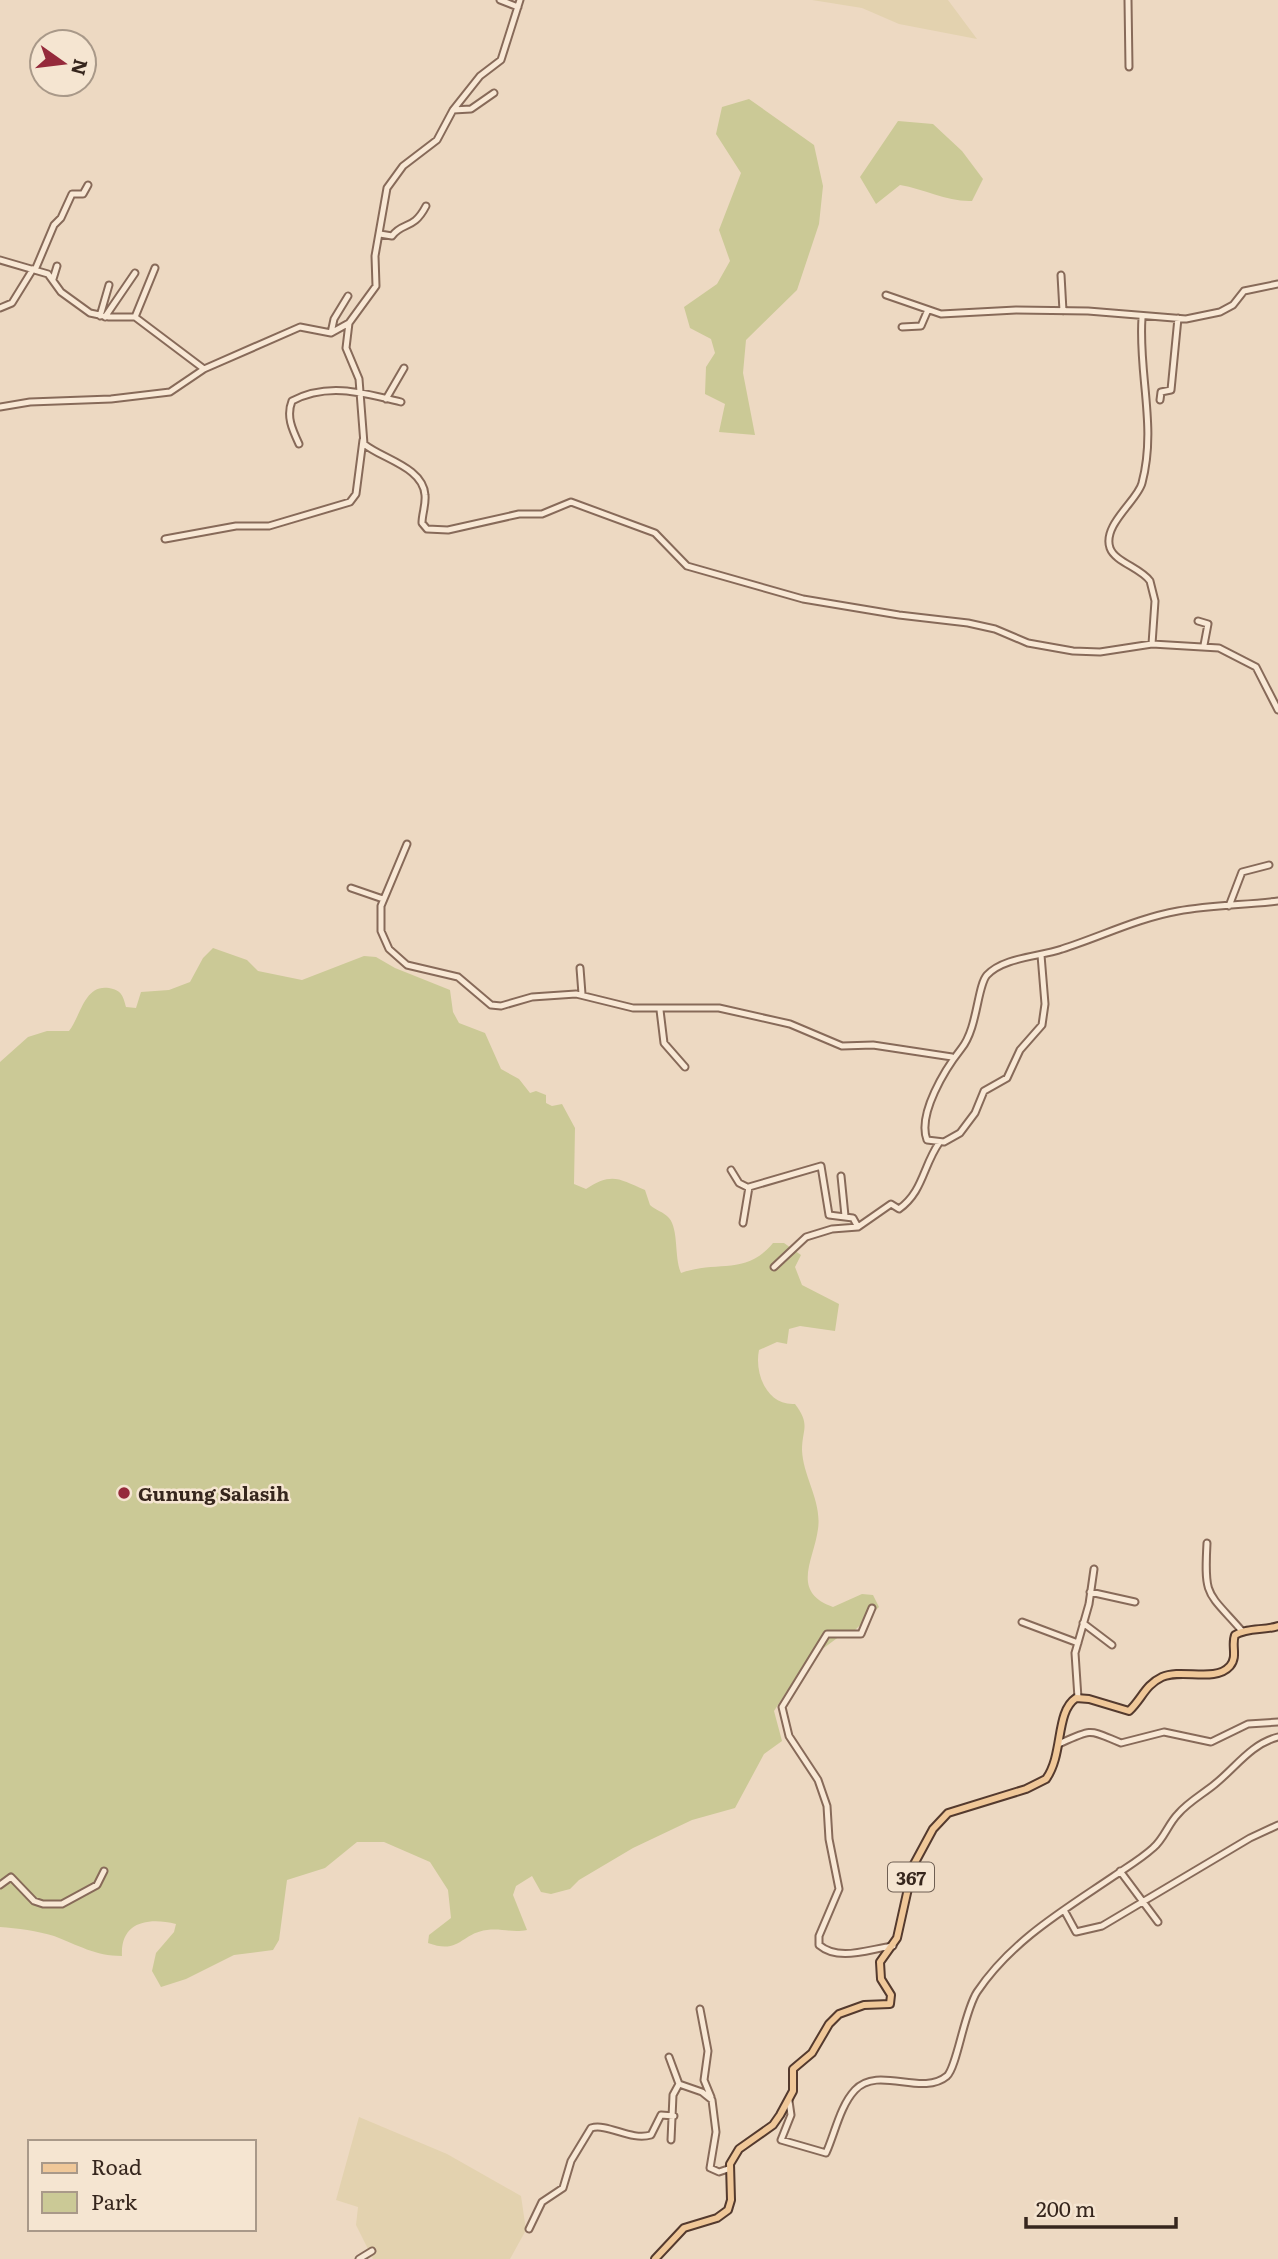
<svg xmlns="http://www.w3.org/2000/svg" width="1278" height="2259" font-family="Literata,serif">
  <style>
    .farmland { fill: #e3d2af }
    .green { fill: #cbc996 }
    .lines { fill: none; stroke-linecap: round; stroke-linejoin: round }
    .minor-casing { stroke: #876a59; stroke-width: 9 }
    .major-casing { stroke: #543a2e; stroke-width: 10 }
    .minor { stroke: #f8e8d5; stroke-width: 5 }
    .major { stroke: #f0c899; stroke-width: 6 }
    .poi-dot { fill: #952a3b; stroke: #f5e5d1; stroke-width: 2.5 }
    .labels { text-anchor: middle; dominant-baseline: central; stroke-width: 5; stroke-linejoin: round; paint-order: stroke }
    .shield { fill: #f5e5d1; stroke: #6f5f53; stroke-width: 2 }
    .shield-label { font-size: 18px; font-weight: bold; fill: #36261d }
    .poi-label { font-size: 19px; font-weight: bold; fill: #36261d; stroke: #f5e5d1; text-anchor: start }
  </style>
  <rect width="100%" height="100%" fill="#edd9c2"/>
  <path class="farmland" d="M812,0H948L977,39L899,24L862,8Z
    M359,2117L447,2154L521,2196L526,2230L510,2259H373L356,2225L358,2207L336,2200Z"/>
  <path class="green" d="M749,99L814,145L823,186L819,224L797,290L746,340L743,373L755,435L719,432L725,404L705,394L706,367L715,353L711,339L690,328L684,307L717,284L730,261L719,230L741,173L716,134L722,107Z
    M898,121L933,124L962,151L983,179L972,201C947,202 925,189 900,185L876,204L860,177Z
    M213,948L247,960L258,971L302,980L364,956L376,957L395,968L450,990L453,1012L459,1023L485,1033L501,1069L519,1079L530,1093L536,1091L546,1095V1103L552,1106L562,1104L575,1128L574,1184L586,1189C612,1172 619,1179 645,1190L650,1205C655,1210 664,1212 669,1218C679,1230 674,1257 681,1273C716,1260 746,1276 773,1243H784L801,1255L795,1267L802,1285L839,1304L835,1331L800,1326L789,1329L787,1344L777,1342L759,1350C754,1375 768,1406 795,1404C811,1425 802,1429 802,1450C803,1477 822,1501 818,1529C814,1560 790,1592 833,1607L862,1594L873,1595L879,1607L854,1631L840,1636L821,1650L814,1649L774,1711L782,1741L764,1754L735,1808L692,1820L633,1848L579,1880L570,1889L551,1894L541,1892L532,1876L516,1886L513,1895L527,1930C512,1933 501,1928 487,1930C461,1933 460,1955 428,1943L429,1935L451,1918L448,1890L430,1862L384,1842H357L325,1868L287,1880L279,1940L273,1950L234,1955L186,1979L161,1987L152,1971L156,1953L174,1932L176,1924C148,1917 120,1922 122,1956C95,1956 78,1945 54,1936C38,1931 17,1928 0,1927V1062L28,1037L47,1031H69C81,1016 84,984 109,988C121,990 123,995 126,1007L136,1008L141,992L169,990L190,982L203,958Z"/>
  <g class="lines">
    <defs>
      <path id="minor" d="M500,0L518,7
        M1128,0L1129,67
        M453,110L471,109L494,93
        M380,234L392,236C403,221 413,231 426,206
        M0,260L48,274L61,292L90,313L109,317H135L204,369
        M35,270L54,225L61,218L72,194H83L88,185
        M1061,275L1063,311
        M53,279L57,266
        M886,295L941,314L1016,310L1088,311L1186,319L1220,312L1233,305L1244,291L1278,284
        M0,308L12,303L33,269
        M100,316L109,285
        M105,317L135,273
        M135,317L155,268
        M1142,318C1138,373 1157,427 1142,483C1138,500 1102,525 1110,548C1115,562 1141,568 1150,581L1155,601L1152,644
        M349,323L346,348L359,379L364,444C382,459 423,467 425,495C426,505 422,514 422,523L427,529L448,530L519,514H542L571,502L655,533L687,566L803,599L899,615L968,623L995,629L1028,643L1073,651L1100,652L1152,644L1219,648L1256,667L1278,710
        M902,327L921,326L927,312
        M331,333L334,319L348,296
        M386,399L404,368
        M1160,400L1161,392L1171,390L1178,318
        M0,407L30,402L111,399L170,392L204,369L300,327L331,333L349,323L376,286L375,256L387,188L403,166L437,140L453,110L480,76L501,60L520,0
        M299,444C292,429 286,416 292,401C328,382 364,393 401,402
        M165,539L236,526H269L350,502L356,494L363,440
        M1198,621L1208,624L1204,645
        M407,844L381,906V931L389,949L407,965L458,977L491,1005L501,1006L532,997L576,994L633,1008H719L790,1024L842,1046L873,1045L952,1057
        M351,888L383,899
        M1229,906L1242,872L1269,865
        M1041,955L1045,1004L1042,1025L1020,1050L1007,1078L984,1091L975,1113L960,1133L944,1142L927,1140C917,1114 946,1068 961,1049C978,1028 977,986 987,975C1004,957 1039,957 1062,949C1100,937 1138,918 1178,911C1211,905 1245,905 1278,901
        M580,968L582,994
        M660,1010L664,1043L685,1067
        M731,1170L739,1183L749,1188
        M841,1176L845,1216
        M743,1223L749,1187L821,1166L829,1215L853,1218L858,1227
        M774,1267L806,1237L832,1229L858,1227L891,1204L899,1209C923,1192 923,1166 939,1143
        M1207,1543C1204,1598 1207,1591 1242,1631
        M1090,1592L1135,1602
        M872,1608L861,1634H827L782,1707L789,1736L818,1780L827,1806L829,1839L839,1889L819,1936V1945C839,1962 869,1949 893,1946
        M1022,1622L1078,1643
        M1083,1623L1112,1645
        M1078,1698L1075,1653L1089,1604L1094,1569
        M1061,1743C1094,1728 1089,1730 1121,1743L1164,1732L1211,1742L1248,1724L1278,1722
        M1120,1871L1158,1922
        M0,1885L11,1877L34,1901L43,1904H62L97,1885L104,1871
        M1064,1910L1076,1932L1102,1926L1250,1838L1278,1825
        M700,2009L708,2051L704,2080L711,2097
        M669,2057L679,2084L702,2092L712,2100L716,2132L710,2168L719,2172L728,2169
        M789,2101L791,2115L781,2140L826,2153C835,2133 840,2106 855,2090C878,2065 922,2097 947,2076C957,2067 964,2012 977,1992C1012,1940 1064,1910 1114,1876C1127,1867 1141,1859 1153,1848C1164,1839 1168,1824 1178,1814C1188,1802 1203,1794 1215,1784C1236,1767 1251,1744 1278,1737
        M671,2140L673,2095L679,2084
        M529,2229L542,2202L563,2188L571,2161L591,2128C608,2123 630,2141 651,2135L661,2115L674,2116
        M359,2259L372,2251"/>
      <path id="major" d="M655,2259L684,2228L717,2218L728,2210L731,2200L730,2164L739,2149L773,2125L780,2115L793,2091V2069L812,2053L829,2024L839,2014L864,2005L890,2004L891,1995L881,1979L880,1962L897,1938L913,1866L933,1829L948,1813L1026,1789L1046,1779C1064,1754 1055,1712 1076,1698L1089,1699L1129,1711C1142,1699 1145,1685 1162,1677C1182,1668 1215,1683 1230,1666C1238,1657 1231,1645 1235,1635C1249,1627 1263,1631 1278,1626"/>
    </defs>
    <use href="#minor" class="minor-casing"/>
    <use href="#major" class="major-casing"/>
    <use href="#minor" class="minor"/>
    <use href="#major" class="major"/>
  </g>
  <circle class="poi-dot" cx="124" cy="1493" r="7"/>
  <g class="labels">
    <rect class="shield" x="888" y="1862.5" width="46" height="29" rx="5"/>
    <g class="shield-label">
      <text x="911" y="1877">367</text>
    </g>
    <g class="poi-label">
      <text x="138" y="1493">Gunung Salasih</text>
    </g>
  </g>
  <rect x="28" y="2140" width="228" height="91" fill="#f5e5d1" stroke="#a99989" stroke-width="2"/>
  <rect x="42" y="2163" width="35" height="10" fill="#f0c899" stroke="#a99989" stroke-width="2"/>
  <text x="91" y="2175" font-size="21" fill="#36261d">Road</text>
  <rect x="42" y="2192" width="35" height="21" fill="#cbc996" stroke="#a99989" stroke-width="2"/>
  <text x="91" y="2210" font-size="21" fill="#36261d">Park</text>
  <g transform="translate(63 63) rotate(104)"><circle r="33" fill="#f5e5d1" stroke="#a99989" stroke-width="2"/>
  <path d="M0-5L12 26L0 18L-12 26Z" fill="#952a3b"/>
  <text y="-10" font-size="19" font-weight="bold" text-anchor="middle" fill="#36261d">N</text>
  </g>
  <path d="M1026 2217v10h150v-10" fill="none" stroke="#36261d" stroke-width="3.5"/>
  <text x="1036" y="2217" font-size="21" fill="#36261d" stroke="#f5e5d1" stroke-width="5" paint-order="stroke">200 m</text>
</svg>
